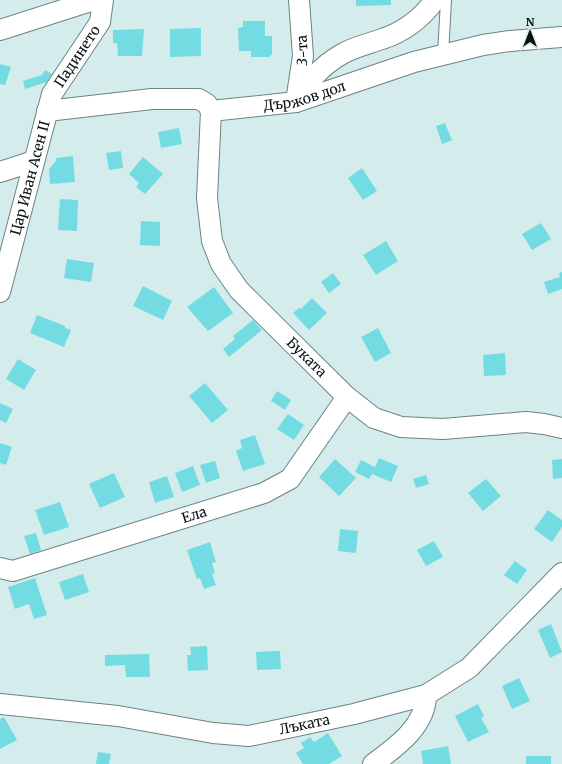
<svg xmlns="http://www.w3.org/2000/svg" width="562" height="764" font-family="Merriweather,serif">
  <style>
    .building { fill: #72dce2 }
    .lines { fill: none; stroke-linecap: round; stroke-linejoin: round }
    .service-casing { stroke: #6d8283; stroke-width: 12 }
    .minor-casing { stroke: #6d8283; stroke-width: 22 }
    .service { stroke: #fff; stroke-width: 10 }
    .minor { stroke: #fff; stroke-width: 20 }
    .labels { text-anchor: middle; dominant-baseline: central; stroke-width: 3; stroke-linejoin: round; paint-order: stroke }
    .street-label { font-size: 14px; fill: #091111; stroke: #d5eced }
  </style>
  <rect width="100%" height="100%" fill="#d5eced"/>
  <path class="building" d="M356,0H391V5L356,6Z
    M243,21H265V36H272V54L269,57H251V51H239L238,28L243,27Z
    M201,28V56L170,57V29Z
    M144,29L142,56H118L117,43H113V30Z
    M0,64L11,67L5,85L0,84Z
    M45,70L52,74L47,82L25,89L23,81L42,75Z
    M445,123L452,140L442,144L436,126Z
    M179,128L182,144L161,148L158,132Z
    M121,151L123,168L109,170L106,153Z
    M73,156L75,182L50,184L49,169L56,161V158Z
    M143,157L163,174L145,194L136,187L139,183L129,174Z
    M362,168L377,191L363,200L348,178Z
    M60,199L78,200L77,231L58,230Z
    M141,221L160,222V246L140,245Z
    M541,223L551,239L532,250L522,234Z
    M386,241L398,261L376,275L363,255Z
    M67,259L94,263L91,282L64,278Z
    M562,272V289L548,294L544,282L560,277L559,273Z
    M333,273L341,284L329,293L321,282Z
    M143,286L172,301L163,320L133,306Z
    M214,287L233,313L208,331L187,307Z
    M312,298L327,313L309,330L293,313L299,308L301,309Z
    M37,315L65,326V328L71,330L64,347L30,333Z
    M253,320L262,330L229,357L223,349L235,339L233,336Z
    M378,328L391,353L375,362L361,337Z
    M505,353L506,375L484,376L483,355Z
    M18,359L36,370L24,390L6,379Z
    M205,383L228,410L212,423L189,396Z
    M277,391L291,400L285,410L271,401Z
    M0,403L13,409L6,423L0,420Z
    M288,414L304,425L294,440L277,429Z
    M255,435L265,464L243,471L236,451L242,448L240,440Z
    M0,443L12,447L6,465L0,463Z
    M379,458L398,466L391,482L372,474L369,479L355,472L361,460L375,467Z
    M335,459L356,478L339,496L319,477Z
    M562,459V478L553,479L552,460Z
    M215,461L220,478L206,483L200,465Z
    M193,466L200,485L182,492L175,473Z
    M114,473L125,497L100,508L89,484Z
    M426,475L429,484L416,488L413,479Z
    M167,476L174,497L155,503L149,482Z
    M486,479L501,496L483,511L468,493Z
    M60,502L69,527L44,535L35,510Z
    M548,510L562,520V527L552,542L534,529Z
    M340,529L358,531L356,553L338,551Z
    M36,533L41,550L30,554L24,536Z
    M434,541L443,557L426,566L417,550Z
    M210,542L216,562L212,563L215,573L212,574L216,585L204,589L200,578L197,579L187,550Z
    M515,561L527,570L517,584L504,575Z
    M83,574L89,592L65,600L59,582Z
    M35,578L47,615L34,619L29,604L15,609L8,587Z
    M551,624L562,652L550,658L538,630Z
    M207,646L208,670L188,671L187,655H191L190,647Z
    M280,651L281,669L257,670L256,652Z
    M149,654L150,677H126L125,665L105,666V655Z
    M519,678L530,701L512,709L502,686Z
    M478,704L484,716L481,718L489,732L468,742L455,716Z
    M4,717L17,740L0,749V719Z
    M328,733L342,756L329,764H303L296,753L304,748L301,743L310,737L314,742Z
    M448,746L451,764H423L421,751Z
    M98,752L111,754L109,764H96Z
    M526,756H551V764H526Z"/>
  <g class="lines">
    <defs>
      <path id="service" d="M443,55L446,0"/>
      <g id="minor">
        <path d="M0,30L94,0"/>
        <path id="s1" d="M297,95L303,56L299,0"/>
        <path d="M296,102C309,80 320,67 342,54C354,47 368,44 382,39C404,32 421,19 435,0"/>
        <path d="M47,111L152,99H199L207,104L211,111"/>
        <path id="s2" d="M211,111L207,198L212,241L221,264L239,290L347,397L374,418L401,427L443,429L526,422L544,424L562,428"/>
        <path id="s3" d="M211,111L296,102L414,62L483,45L510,41L562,37"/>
        <path d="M0,172L34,161"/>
        <path id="s4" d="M0,292L52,94L100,22L103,0"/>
        <path id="s5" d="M0,568L13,571L264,493L290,479L347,397"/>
        <path id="s6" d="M0,704L118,716L213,733L249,736L354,714L426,695L469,668L562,573"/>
        <path d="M373,764C396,747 426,726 426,695"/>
      </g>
    </defs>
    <use href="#service" class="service-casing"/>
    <use href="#minor" class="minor-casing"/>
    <use href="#service" class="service"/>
    <use href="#minor" class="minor"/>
  </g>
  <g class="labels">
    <g class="street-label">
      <text stroke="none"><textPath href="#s1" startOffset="45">3-та</textPath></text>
      <text stroke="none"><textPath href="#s4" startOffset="250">Падинето</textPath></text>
      <text stroke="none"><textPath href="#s3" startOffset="95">Държов дол</textPath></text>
      <text stroke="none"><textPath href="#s4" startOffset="118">Цар Иван Асен II</textPath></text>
      <text stroke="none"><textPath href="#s2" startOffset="282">Буката</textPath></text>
      <text stroke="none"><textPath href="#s5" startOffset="203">Ела</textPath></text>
      <text stroke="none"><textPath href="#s6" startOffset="308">Лъката</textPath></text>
    </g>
  </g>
  <g transform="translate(530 32)" stroke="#d5eced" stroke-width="3" paint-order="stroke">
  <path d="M0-3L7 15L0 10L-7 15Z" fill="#091111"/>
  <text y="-6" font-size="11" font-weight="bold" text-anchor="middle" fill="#091111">N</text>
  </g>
</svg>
